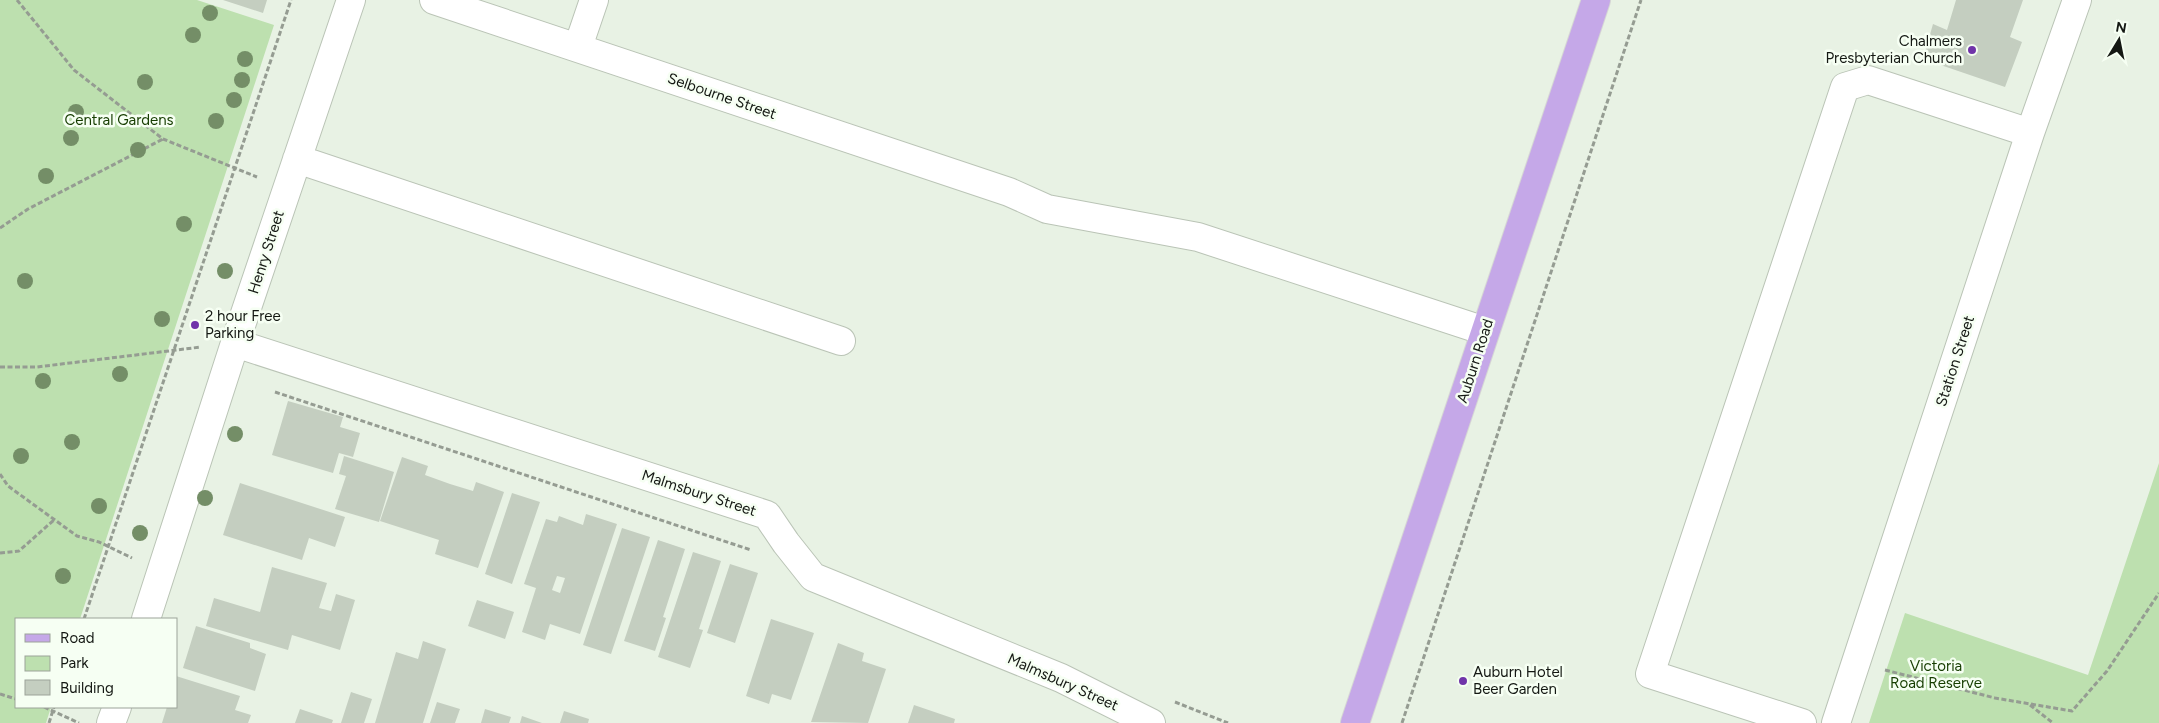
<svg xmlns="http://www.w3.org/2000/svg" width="2159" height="723" font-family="Figtree,sans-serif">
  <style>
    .green { fill: #bde0af }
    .building { fill: #c4cec0; fill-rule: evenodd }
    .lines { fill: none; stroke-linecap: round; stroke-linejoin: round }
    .minor-casing { stroke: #bac4b6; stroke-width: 30 }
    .major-casing { stroke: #d5d5d5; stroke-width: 30 }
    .path { stroke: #959c92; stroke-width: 3; stroke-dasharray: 5 2.5; stroke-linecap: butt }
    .minor { stroke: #fff; stroke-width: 28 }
    .major { stroke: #c5a8e8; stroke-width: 28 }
    .tree { fill: #748e67 }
    .poi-dot { fill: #7034a9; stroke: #f6fff3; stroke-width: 2 }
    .labels { text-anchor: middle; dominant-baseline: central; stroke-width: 5; stroke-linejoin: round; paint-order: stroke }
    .poi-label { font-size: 15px; fill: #141813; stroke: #f6fff3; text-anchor: start }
    .street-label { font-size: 15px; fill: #141813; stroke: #f6fff3 }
    .park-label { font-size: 15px; fill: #163d00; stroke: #f6fff3 }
  </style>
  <rect width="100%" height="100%" fill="#e8f2e4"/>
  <path class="green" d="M0,0H197L274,25L80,619H16V707H51L46,723H0Z
    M2159,463V723H1869L1905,613L2088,675Z"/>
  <path class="building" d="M223,0H267L263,13Z
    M1956,0H2023L2010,37L2022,42L2005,87L1923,59L1933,24L1947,30Z
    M288,401L343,417L340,427L360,433L353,457L339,453L333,473L272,455Z
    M344,456L394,472L379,522L335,509L346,476L339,474Z
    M402,457L428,466L425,475L450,484L473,491L476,482L504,492L478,568L435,554L439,540L380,521Z
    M240,483L345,517L335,547L309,538L302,560L223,535Z
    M512,493L540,502L512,584L485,574Z
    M586,514L617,524L580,634L550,624L545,640L522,632L536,588L524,584L546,519L557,522L559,516L583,525ZM557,576L565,578L560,593L552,590Z
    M622,528L650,537L611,654L583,645Z
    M658,540L685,549L663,617L666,618L655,651L624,641Z
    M693,552L721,561L699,629L703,630L690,668L658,657Z
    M730,564L758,573L735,643L707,633Z
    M272,567L327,583L319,608L331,611L336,594L355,600L340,650L292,635L288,650L206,626L214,598L260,612Z
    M477,600L514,612L505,639L468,626Z
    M771,619L814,633L791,700L772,694L769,704L746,696Z
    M196,626L250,643V648L266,654L255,691L183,668Z
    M423,641L446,649L423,723H375L396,652L418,659Z
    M838,643L864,653L862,661L886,669L868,723L811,722Z
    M176,676L240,696L235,710L251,715L248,723H162L167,707H176Z
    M351,692L372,699L364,723H341Z
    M437,702L460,709L455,723H430Z
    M914,705L955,719L954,723H908Z
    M300,709L333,720L332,723H295Z
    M485,709L511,717L509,723H481Z
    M564,711L589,719L588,723H560Z
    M522,716L542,723H520Z"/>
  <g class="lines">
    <defs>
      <path id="minor" d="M434,0L1009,192L1047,209L1198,237L1485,331
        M578,47L594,0
        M297,159L841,341
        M235,343L767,515L786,543L813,577L1061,678L1151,723
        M146,619L235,343L351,0
        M111,723L117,707
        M1802,723L1650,674L1845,87L1868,80L2030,133
        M1836,723L2030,133L2077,0"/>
      <path id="major" d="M1355,723L1596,0"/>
    </defs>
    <use href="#minor" class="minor-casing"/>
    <use href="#major" class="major-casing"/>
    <path class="path" d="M17,0L74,70L163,139L257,177
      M0,228L28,209L163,139
      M0,367H37L201,347
      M275,392L751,550
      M0,474L8,486L77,536L99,542L132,558
      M0,553L19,551L55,519
      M84,619L291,0
      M1885,670L1995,698L2072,711L2107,671L2159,593
      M0,694L16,699
      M1175,702L1228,723
      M2030,705L2053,723
      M44,707L79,723
      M49,723L54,707
      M1402,723L1641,0"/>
    <use href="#minor" class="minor"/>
    <use href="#major" class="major"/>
  </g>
  <g class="tree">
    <circle cx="210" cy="13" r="8"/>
    <circle cx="193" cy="35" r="8"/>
    <circle cx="245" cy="59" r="8"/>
    <circle cx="242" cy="80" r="8"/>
    <circle cx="145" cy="82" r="8"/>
    <circle cx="234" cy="100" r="8"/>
    <circle cx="76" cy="112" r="8"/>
    <circle cx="216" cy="121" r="8"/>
    <circle cx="71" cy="138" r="8"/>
    <circle cx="138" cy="150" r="8"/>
    <circle cx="46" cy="176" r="8"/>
    <circle cx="184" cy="224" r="8"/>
    <circle cx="225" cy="271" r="8"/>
    <circle cx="25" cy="281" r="8"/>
    <circle cx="162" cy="319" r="8"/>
    <circle cx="120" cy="374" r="8"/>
    <circle cx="43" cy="381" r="8"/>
    <circle cx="235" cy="434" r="8"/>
    <circle cx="72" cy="442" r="8"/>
    <circle cx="21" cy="456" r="8"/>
    <circle cx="205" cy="498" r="8"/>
    <circle cx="99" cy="506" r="8"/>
    <circle cx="140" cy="533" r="8"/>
    <circle cx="63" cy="576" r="8"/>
  </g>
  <g class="poi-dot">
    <circle cx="1972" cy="50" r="5"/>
    <circle cx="195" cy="325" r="5"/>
    <circle cx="1463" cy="681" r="5"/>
  </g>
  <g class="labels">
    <g class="poi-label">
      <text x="1962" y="41" text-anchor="end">Chalmers<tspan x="1962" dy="17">Presbyterian Church</tspan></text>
      <text x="205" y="316">2 hour Free<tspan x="205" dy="17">Parking</tspan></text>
      <text x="1473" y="672">Auburn Hotel<tspan x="1473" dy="17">Beer Garden</tspan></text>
    </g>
    <g class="street-label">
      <text transform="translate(722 96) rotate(19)">Selbourne Street</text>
      <text transform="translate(266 252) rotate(-72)">Henry Street</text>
      <text transform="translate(1475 361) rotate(-72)">Auburn Road</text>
      <text transform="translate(1955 361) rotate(-72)">Station Street</text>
      <text transform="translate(699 493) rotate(18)">Malmsbury Street</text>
      <text transform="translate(1063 682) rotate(24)">Malmsbury Street</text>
    </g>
    <g class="park-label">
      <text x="119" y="120">Central Gardens</text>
      <text x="1936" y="666">Victoria<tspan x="1936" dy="17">Road Reserve</tspan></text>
    </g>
  </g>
  <rect x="15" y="618" width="162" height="90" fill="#f6fff3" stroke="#9ca399"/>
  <rect x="25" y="634" width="25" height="8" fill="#c5a8e8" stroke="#9ca399"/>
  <text x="60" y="643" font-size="15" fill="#141813">Road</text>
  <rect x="25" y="656" width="25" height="15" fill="#bde0af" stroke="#9ca399"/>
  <text x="60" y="668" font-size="15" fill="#141813">Park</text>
  <rect x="25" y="680" width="25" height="15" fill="#c4cec0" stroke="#9ca399"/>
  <text x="60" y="693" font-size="15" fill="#141813">Building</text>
  <g transform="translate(2119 40) rotate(10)" stroke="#f6fff3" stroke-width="4" paint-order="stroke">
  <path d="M0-4L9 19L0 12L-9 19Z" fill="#141813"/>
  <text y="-8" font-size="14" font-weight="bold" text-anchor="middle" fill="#141813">N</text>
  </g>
</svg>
